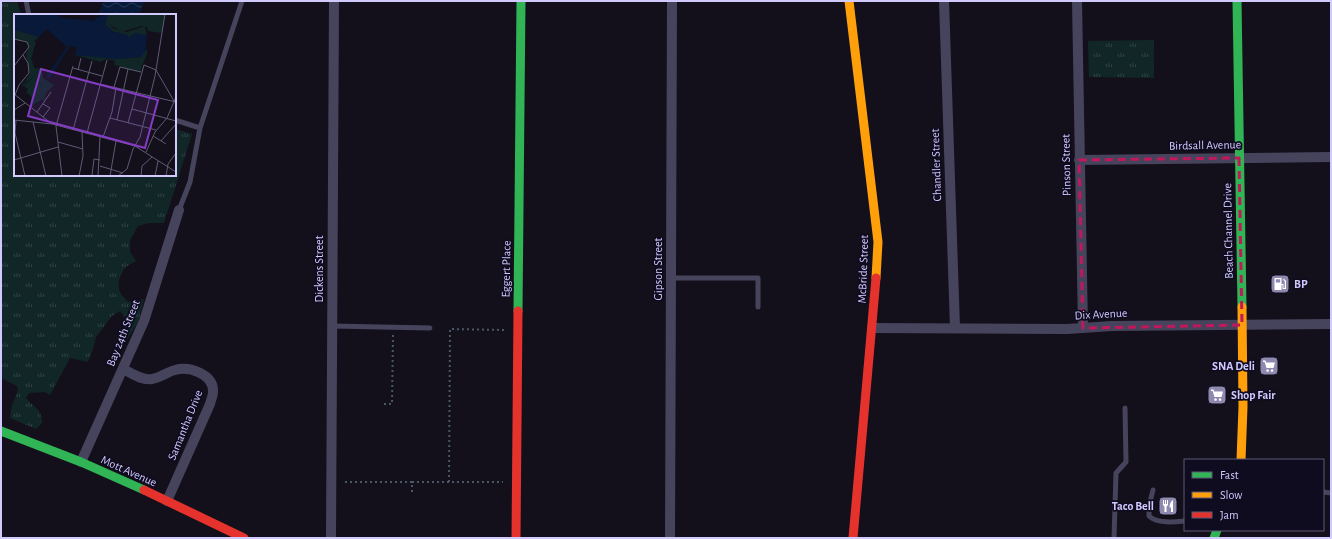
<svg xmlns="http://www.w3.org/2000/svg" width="1332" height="539" font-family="'Alegreya Sans',sans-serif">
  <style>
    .grass { fill: url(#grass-tufts) }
    .water { fill: url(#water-waves) }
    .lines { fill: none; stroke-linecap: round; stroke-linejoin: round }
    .path { stroke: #495866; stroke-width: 2; stroke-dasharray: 2 3; stroke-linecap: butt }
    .lane { stroke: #46445c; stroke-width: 5 }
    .street { stroke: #46445c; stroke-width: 10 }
    .fast { stroke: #30b455; stroke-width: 9 }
    .slow { stroke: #ff9f0a; stroke-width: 9 }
    .jam { stroke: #e5322d; stroke-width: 9 }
    .marked { fill: none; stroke: #c2185b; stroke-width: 3; stroke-dasharray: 8 5; stroke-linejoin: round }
    .labels { text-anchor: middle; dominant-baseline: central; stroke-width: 3.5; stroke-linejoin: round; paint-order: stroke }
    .street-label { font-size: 12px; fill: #d1caff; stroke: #100c1f }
    .poi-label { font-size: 12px; font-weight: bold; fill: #d1caff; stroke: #100c1f; text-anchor: start }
    .inset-road { fill: none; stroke: #5f5a76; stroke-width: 1 }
    .view { fill: #843cc5; fill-opacity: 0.15; stroke: #843cc5; stroke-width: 2 }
    .inset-edge { fill: none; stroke: #d1caff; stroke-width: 2 }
  </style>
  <defs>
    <pattern id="grass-tufts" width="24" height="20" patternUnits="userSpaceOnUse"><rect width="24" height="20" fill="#102627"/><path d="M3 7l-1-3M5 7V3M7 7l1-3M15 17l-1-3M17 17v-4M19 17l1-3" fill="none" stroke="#324447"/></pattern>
    <pattern id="water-waves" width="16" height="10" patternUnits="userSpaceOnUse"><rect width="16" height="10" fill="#08193a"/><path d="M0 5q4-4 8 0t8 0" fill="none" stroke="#2b3958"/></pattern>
  </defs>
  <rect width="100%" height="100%" fill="#13101b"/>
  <path class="grass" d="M1,1H17L21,15H15V175H175V129L192,134L164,223H149L138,226L130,240V252L136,261C132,263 128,265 125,268C115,281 117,294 129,302L144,299L138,322L126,341L124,316L120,311L112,316L96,337L93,349L88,362L70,358L50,395L45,392L29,393L26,398C34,408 42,408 42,423L36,429L10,418L12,405L18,391L17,386L1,378Z
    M1154,40V78L1089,77L1088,41Z"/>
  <path class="water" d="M104,1H144L139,15H98Z"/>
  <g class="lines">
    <path class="path" d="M384,404H392L393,335
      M345,482H412V492
      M412,482H503
      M449,482L450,329L504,330"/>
    <path class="lane" d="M26,1L29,15
      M175,120L200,128
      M179,210L190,182L200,128L242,1
      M671,278H758V307
      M332,326L430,328
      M1153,490L1149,506V516C1157,524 1175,522 1185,521
      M1323,492L1331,493
      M1114,538L1116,473L1126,462L1125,408"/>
    <path class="street" d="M944,1L955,328
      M1077,1L1083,328
      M1079,160L1331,157
      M872,328L1067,329L1112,326L1331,324
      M123,369C131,373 142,381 152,379C160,378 167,372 175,370C189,366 214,374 213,392C213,396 211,400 210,404L167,501
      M81,462L144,321L179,210
      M331,538L334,1
      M670,538L672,1"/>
    <path class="fast" d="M1237,1L1242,307
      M518,311L521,1
      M1,431L81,462L144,490
      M1214,538L1217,530"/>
    <path class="slow" d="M849,1L878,242L876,278
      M1241,460L1243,407L1242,307"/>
    <path class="jam" d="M144,490L244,538
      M516,538L518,311
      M853,538L876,278"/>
  </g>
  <path class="marked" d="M1239,158L1242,325L1083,328L1079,160Z"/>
  <defs>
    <symbol id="fuel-square" viewBox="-11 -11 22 22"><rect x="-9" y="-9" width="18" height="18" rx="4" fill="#8e89af" stroke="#100c1f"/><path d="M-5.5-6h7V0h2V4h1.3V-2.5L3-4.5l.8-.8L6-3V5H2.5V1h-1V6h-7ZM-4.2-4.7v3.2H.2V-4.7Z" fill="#fff"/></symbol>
    <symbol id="supermarket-square" viewBox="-11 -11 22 22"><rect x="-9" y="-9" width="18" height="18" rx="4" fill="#8e89af" stroke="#100c1f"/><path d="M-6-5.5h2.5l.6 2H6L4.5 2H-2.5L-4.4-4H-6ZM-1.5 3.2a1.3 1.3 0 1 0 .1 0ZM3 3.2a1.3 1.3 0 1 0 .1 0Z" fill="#fff"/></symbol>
    <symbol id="restaurant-square" viewBox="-11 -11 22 22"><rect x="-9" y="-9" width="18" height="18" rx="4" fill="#8e89af" stroke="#100c1f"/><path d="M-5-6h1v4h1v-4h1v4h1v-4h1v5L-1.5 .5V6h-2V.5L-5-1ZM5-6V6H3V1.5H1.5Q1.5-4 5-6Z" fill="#fff"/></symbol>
  </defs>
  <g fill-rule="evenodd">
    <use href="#fuel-square" x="1269" y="273" width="22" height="22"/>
    <use href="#supermarket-square" x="1258" y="355" width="22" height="22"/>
    <use href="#supermarket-square" x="1206" y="384" width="22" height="22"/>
    <use href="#restaurant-square" x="1157" y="495" width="22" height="22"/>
  </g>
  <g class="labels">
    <g class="street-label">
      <text transform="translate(1205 145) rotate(-1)">Birdsall Avenue</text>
      <text transform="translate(936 165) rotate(-92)">Chandler Street</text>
      <text transform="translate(1066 165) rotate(-91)">Pinson Street</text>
      <text transform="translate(1228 231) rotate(-91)">Beach Channel Drive</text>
      <text transform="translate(319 269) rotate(-90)">Dickens Street</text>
      <text transform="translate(506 269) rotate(-89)">Eggert Place</text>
      <text transform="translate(658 269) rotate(-90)">Gipson Street</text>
      <text transform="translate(863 269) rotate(-88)">McBride Street</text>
      <text transform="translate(1101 314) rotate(-3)">Dix Avenue</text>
      <text transform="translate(123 333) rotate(-68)">Bay 24th Street</text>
      <text transform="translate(185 425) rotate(-68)">Samantha Drive</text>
      <text transform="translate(129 471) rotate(24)">Mott Avenue</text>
    </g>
    <g class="poi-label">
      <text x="1294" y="284">BP</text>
      <text x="1255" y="366" text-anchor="end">SNA Deli</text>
      <text x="1231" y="395">Shop Fair</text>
      <text x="1154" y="506" text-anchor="end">Taco Bell</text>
    </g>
  </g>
  <g transform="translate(14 14)">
    <rect width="162" height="162" fill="#13101b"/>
    <path d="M129,35L133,36V40L128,52L117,44L127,43ZM24,54L28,55L29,64L40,71L32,79L30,88L29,85L20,90L19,94L17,82L12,78L14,75L7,70H11L21,62Z" fill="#102627"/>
    <path d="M95,0H151L148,19L134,17L133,13L127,12L107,18L92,8ZM18,27L22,28L17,45L21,55L24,54L23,61L9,70L16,60L12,40Z" fill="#102627"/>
    <path d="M93,0H95L93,8L100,15L113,18L131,12L133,21L114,24L113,21L100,18L91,12Z" fill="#102627"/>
    <path d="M0,16H9L25,23L15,32L12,27L0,25ZM63,34L114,41L128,52L127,58L100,51L101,47L92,45L86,48L61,41Z" fill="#102627"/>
    <path d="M0,0H42L49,4L82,7L79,5L93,0L91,11L100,18L113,21L114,24L121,19L133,21L131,38L127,43L102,45L61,41L63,33L56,32L35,65L32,63L53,33L33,15L25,23L0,16Z" fill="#08193a"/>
    <path class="inset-road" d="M0,25L13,28L15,33L0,52M59,54L88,62M64,56L67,44M86,70L162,88M100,73L106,53L127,58M0,80L38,110L121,132M1,81L5,71L15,59L14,49L9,41M29,90L36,94L29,103M118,95L162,107M0,96L11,89M23,98L37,78M96,104L142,116M0,106L38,110M2,106L1,119L11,162M103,106L114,55M19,108L32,162M114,109L130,51L142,56L160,87M59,116L78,47M73,119L93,46M139,122L152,130M89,123L98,98L102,74M147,127L162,110M44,128L69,135M121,132L162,158M132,138L141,118L153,104L162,83M0,146L44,133M86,152L109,159M78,161L80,145L86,146M48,162L42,112L59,52M65,162L69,142L68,118M84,162L86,123M96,162L102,127M104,162L113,155L119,135L126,123L141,62L151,0M127,162L128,152L138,143M141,162L144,147M152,162L154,150L162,139"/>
    <path class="view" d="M27,55L144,86L131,134L14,102Z"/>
    <rect width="162" height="162" class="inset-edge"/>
  </g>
  <rect width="1332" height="539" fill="none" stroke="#d1caff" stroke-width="4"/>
  <rect x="1184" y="459" width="140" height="72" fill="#100c1f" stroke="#5d5879"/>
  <rect x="1192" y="472" width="20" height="6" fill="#30b455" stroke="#5d5879"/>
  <text x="1220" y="479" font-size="12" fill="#d1caff">Fast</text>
  <rect x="1192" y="492" width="20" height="6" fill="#ff9f0a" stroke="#5d5879"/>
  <text x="1220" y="499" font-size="12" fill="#d1caff">Slow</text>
  <rect x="1192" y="512" width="20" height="6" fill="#e5322d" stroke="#5d5879"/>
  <text x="1220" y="519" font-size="12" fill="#d1caff">Jam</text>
</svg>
